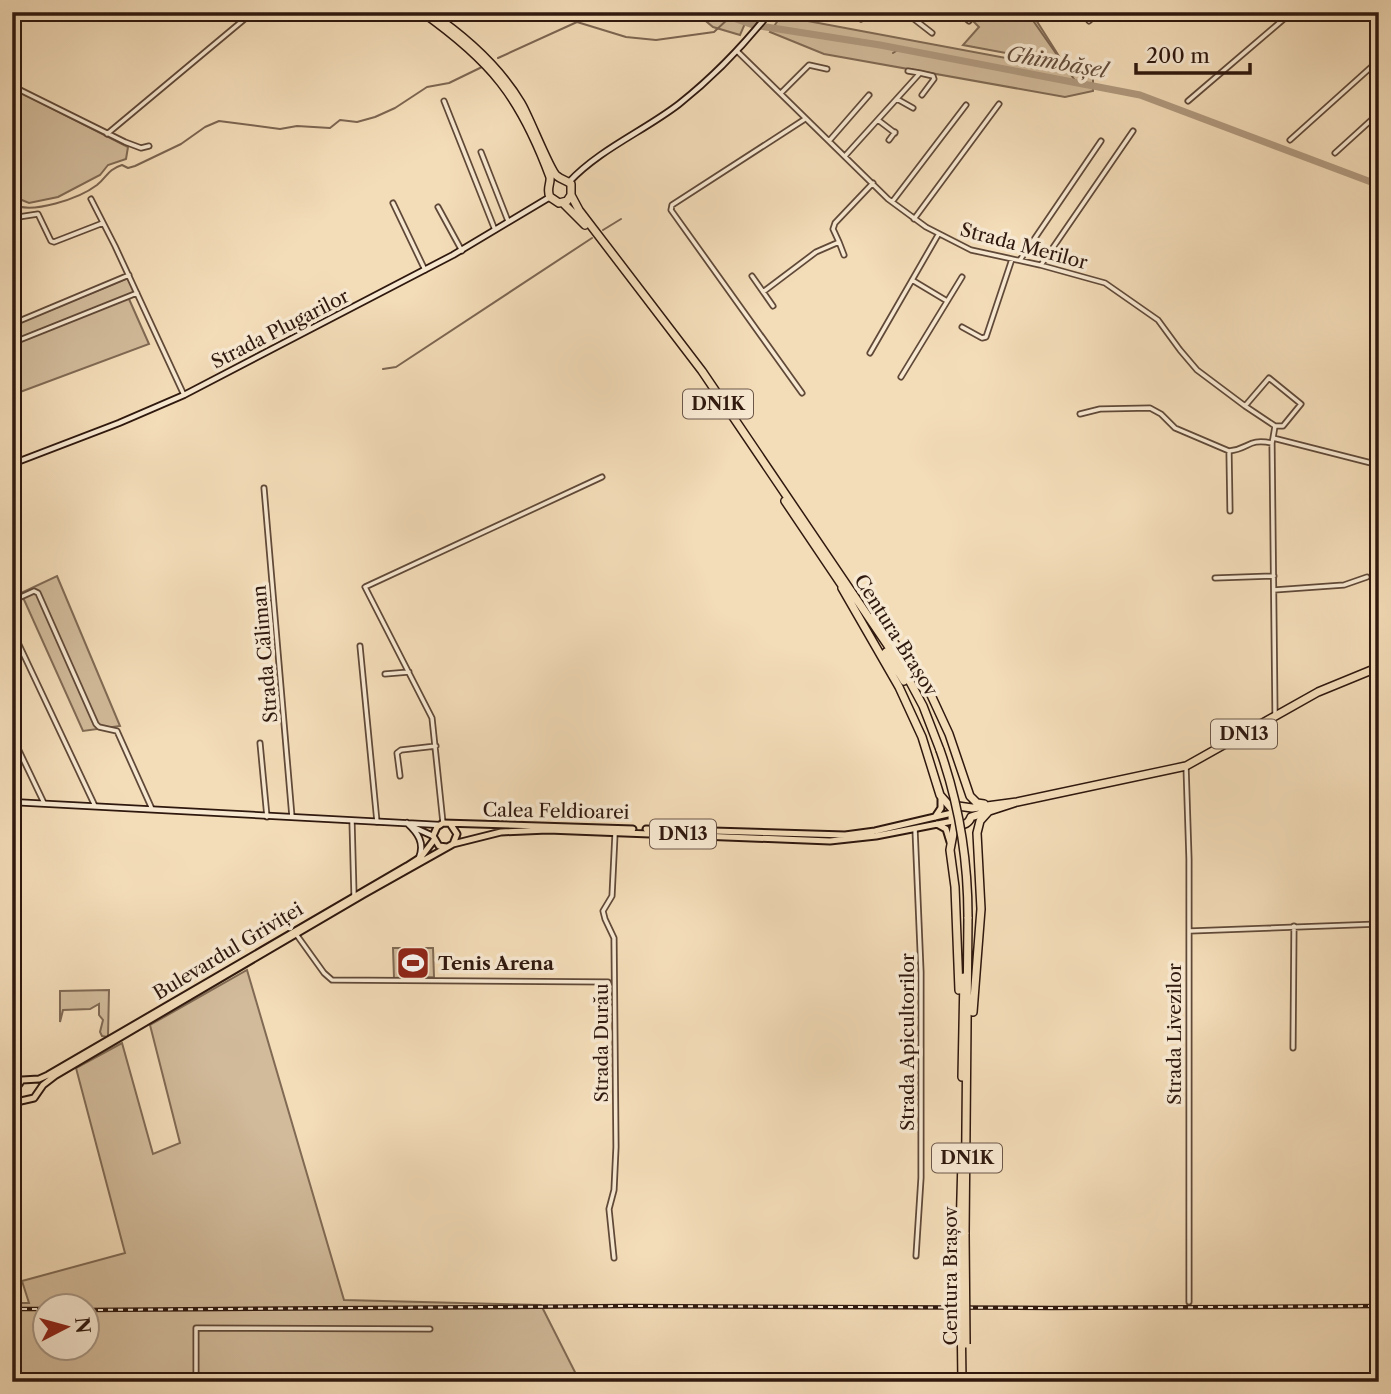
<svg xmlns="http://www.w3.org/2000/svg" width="1391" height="1394" font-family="'Libre Caslon Text',serif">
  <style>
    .green { fill: #d2bb9b; stroke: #806a54; stroke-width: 2; fill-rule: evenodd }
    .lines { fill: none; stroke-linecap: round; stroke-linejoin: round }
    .stream { stroke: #7c6551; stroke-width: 2 }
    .river { stroke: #b0997e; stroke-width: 7 }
    .street-casing { stroke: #604938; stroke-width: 7 }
    .secondary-casing { stroke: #2f180e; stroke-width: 8 }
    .primary-casing { stroke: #2f180e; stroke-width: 9 }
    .highway-casing { stroke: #2f180e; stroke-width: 10 }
    .street { stroke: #f7e8d1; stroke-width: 3.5 }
    .secondary { stroke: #f7e8d1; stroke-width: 4.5 }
    .primary { stroke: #f3dcb8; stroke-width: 5 }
    .highway { stroke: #f3dcb8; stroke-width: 7 }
    .rail-casing { stroke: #2f180e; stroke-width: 4.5 }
    .rail { stroke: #f7e8d1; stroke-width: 2; stroke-dasharray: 5; stroke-linecap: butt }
    .highway-bridge-casing { stroke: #2f180e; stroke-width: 10; stroke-linecap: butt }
    .highway-bridge { stroke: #f3dcb8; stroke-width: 7 }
    .labels { text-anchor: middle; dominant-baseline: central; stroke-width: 7; stroke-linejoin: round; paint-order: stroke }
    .shield { fill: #f7e8d1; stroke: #6b5648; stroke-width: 2 }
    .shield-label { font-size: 18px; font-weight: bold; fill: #2f180e }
    .street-label { font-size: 19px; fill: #2f180e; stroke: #f7e8d1 }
    .poi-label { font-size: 19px; font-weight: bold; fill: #2f180e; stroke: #f7e8d1; text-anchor: start }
    .water-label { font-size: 21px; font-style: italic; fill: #634c3b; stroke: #f7e8d1 }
  </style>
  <rect width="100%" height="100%" fill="#f3dcb8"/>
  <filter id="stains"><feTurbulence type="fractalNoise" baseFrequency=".00286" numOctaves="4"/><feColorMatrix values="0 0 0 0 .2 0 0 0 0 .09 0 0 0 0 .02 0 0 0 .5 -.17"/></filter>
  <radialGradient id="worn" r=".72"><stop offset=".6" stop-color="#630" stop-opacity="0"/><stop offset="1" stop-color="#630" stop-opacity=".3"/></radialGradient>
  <path class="green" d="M695,12H732L735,16L747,19L740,35L713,27Z
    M964,12H1031L1064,64L963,45L979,27Z
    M781,16L1081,72L1093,77V91L1065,97L824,54L770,32Z
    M12,88L128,147L126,159L108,165L100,175L58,197L29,203L12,196Z
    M128,278L134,292L129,299L149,344L12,395V326Z
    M57,576L120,726L83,731L21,593Z
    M393,948H433L434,977L394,978Z
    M247,970L344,1300L541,1305L580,1382H12V1303H29L22,1281L125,1253L76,1068L122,1043L153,1154L180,1143L150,1025ZM46,1306H88V1348H46Z
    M109,990L108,1037L102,1036L100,1032L103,1020L99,1015V1004L90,1009L63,1010L60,1022V991Z"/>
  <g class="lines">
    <path class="stream" d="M1027,12L1076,82
      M893,53L901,48
      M498,58L577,22L626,37L656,40L714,32L729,18
      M12,204C32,215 80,198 97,185C108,176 107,170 122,165L128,168L135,166L181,144L205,127L219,121L280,129L297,126L330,128L340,120L357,122L375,117L395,108L427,87L449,83L484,66
      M603,230L621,219
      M383,369L396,367L592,238"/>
    <path class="river" d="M717,12L753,25L880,45L1140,95L1379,185"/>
    <defs>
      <path id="street" d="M854,12L861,19
        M905,12L932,33
        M958,12L969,21
        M1089,21L1099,12
        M737,51L888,199L926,227L971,250L1040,265L1105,283L1158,320L1180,350L1197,370L1245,406L1269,378L1301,404L1283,426H1275
        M908,71L920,73
        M12,86L125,142L141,148L149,146
        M781,93L809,65L827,69
        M897,99L913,108
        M444,101L495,230
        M1188,101L1292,12
        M878,120L895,133
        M107,134L253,12
        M889,140L895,132
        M1290,140L1379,60
        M829,141L869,95
        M481,152L508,221
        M1335,153L1379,113
        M845,156L920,73L933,76L934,79L922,95
        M91,199L115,246L184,395
        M892,202L966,105
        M393,203L425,270
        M438,207L462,251
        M12,218L38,214L51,241L54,242L103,223
        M914,219L999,104
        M839,242L844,255
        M1020,260L1101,141
        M1041,265L1133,131
        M752,276L773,306
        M912,280L947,301
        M763,292L816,252L839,242L833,229L835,223L873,183
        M12,324L129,275
        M962,327L982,338L986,337L1012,259
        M12,343L137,293
        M870,353L938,235
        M901,377L962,277
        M802,393L671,210L672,205L805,119
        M1245,406L1275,426L1273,438L1379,465
        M1080,414L1100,409L1150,408L1161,414L1175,428L1229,451C1250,449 1247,438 1272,443L1273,438
        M1272,443L1275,714
        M1229,451L1230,511
        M264,488L292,817
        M1215,578L1274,576
        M1274,590L1344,585L1367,577
        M12,601L34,591L38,593L96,724L99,727L117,731L152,809
        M12,630L95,806
        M360,646L377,822
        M385,674L409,672
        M12,736L44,803
        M260,743L267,817
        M1186,766L1189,859V1302
        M400,776L397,753L401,750L436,746
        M352,821L354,895
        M443,823L432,718L365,587L602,477
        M915,829L921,972V1178L916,1256
        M1190,931L1379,924
        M296,934L324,973L332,980L608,982
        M1293,1048L1294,926
        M614,1258L609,1209L614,1190L616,1147L614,938L605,919L603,911L612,896L615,834
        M196,1382V1328L430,1329"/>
      <path id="secondary" d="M569,182C600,149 644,131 679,104C713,77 743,46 770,12
        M12,464L119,423L184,395L453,255L550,197
        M12,802L440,825
        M407,823C418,833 425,843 419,858
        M413,827L433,836"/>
      <path id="primary" d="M935,817L941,808V798
        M937,824L946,829L950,842
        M451,825L457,834L453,844
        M646,829L845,835L875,831L952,813
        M447,847L439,846L433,836L437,827L443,823L633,829
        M12,1094L22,1080L39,1079L48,1075L407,866L421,857L434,840
        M12,1103L34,1098L43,1085L56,1075L364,894L453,844L501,832L548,830L830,841L876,836L953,821"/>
      <path id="highway" d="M422,12C491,61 520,96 550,177C551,184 546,189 550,197L559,203L567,201L571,195V184C566,180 562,180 557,176C550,171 529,116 521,103C498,65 466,37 429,12
        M571,195L579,210L702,371L901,665L923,706L940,750
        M563,203L585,225
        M785,501L845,590
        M842,588L899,687L922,737L940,795L953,810
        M873,617L906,657L931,695L949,734L970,796L977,803L984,804
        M886,652L904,681
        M1017,802L971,817C969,823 964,826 957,824L952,818L953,810L958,806L972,808L1017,802L1186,766L1318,692L1379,667
        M955,823L950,850L955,887L959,990
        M973,1012L981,909L977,833L980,821L989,811
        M962,1077L964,977
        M960,1234L962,1159
        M965,1234L968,917
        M966,1380V1382"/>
    </defs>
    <use href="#street" class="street-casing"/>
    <use href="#secondary" class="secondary-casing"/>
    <use href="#primary" class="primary-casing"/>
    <use href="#highway" class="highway-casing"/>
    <use href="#street" class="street"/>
    <use href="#secondary" class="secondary"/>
    <use href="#primary" class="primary"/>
    <use href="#highway" class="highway"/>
    <defs>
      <path id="rail" d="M12,1309H46
        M88,1310L629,1306L1052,1308L1379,1306"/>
    </defs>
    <use href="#rail" class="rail-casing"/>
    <use href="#rail" class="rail"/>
    <defs>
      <path id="highway-bridge" d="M940,750C959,804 968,859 968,917
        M960,1234L962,1381
        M965,1234L966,1344"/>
    </defs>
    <use href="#highway-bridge" class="highway-bridge-casing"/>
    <use href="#highway-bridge" class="highway-bridge"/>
  </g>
  <defs>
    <symbol id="stadium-square" viewBox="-11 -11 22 22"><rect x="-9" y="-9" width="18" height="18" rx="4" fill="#8f2418" stroke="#f7e8d1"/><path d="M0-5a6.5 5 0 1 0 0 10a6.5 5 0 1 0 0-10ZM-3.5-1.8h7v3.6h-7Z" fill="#fff"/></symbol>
  </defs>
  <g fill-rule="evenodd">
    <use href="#stadium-square" x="394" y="944" width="38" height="38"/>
  </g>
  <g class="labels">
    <g class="shield">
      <rect x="683" y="389.5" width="70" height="29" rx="5"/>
      <rect x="1211" y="719.5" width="66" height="29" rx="5"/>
      <rect x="650" y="819.5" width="66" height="29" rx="5"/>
      <rect x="932" y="1143.5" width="70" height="29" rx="5"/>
    </g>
    <g class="shield-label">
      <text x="718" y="404">DN1K</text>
      <text x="1244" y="734">DN13</text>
      <text x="683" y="834">DN13</text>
      <text x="967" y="1158">DN1K</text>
    </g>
    <g class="street-label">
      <text transform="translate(1024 246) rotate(15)">Strada Merilor</text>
      <text transform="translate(280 329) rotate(-27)">Strada Plugarilor</text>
      <text transform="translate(896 635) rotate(58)">Centura Brașov</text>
      <text transform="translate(265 654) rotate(-95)">Strada Căliman</text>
      <text transform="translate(556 811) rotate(1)">Calea Feldioarei</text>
      <text transform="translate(228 951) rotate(-31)">Bulevardul Griviței</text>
      <text transform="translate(1174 1034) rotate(-90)">Strada Livezilor</text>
      <text transform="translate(907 1042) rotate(-90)">Strada Apicultorilor</text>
      <text transform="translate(601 1043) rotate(-90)">Strada Durău</text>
      <text transform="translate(950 1276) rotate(-90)">Centura Brașov</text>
    </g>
    <g class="poi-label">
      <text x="438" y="963">Tenis Arena</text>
    </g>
    <g class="water-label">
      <text transform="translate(1057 62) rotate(10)">Ghimbășel</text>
    </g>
  </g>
  <rect width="1391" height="1394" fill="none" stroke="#f3dcb8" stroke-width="42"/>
  <rect x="14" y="14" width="1363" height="1366" fill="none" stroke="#2f180e" stroke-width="3.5"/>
  <rect x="21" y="21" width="1349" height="1352" fill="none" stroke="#2f180e" stroke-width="2"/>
  <g transform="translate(66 1327) rotate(84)"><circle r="33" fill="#f7e8d1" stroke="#a79583" stroke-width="2"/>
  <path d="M0-5L12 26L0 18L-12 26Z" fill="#8f2418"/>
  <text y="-10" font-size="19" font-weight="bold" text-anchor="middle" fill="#2f180e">N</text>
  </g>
  <path d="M1136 63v10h114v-10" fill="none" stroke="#2f180e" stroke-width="3.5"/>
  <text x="1146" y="63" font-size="21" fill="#2f180e" stroke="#f7e8d1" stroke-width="5" paint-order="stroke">200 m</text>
  <rect width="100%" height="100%" filter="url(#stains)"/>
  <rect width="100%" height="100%" fill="url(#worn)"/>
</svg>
